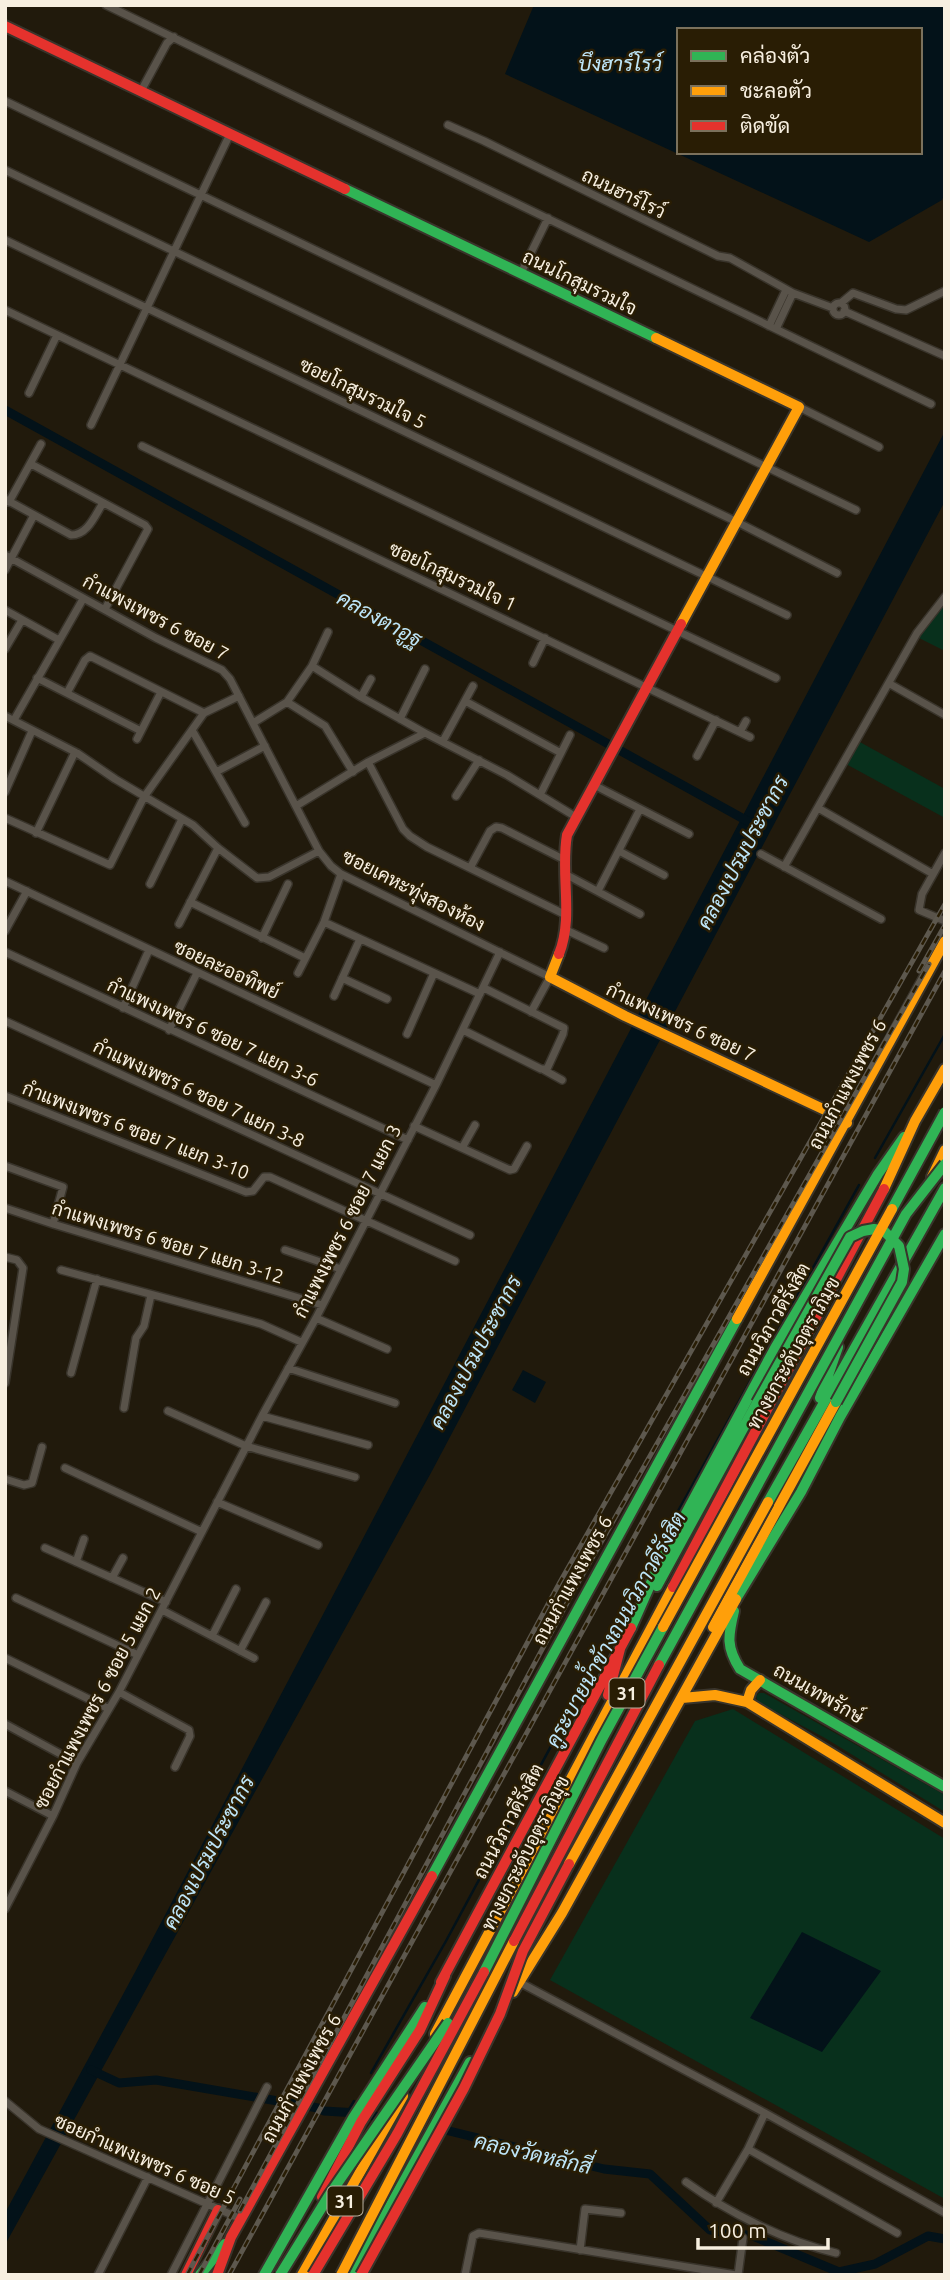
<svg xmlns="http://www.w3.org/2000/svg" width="950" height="2280" font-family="Ubuntu,Sarabun,sans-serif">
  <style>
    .green { fill: #08301c }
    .water { fill: #031219; fill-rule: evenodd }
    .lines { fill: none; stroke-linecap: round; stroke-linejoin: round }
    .stream { stroke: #031219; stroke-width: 2.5 }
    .canal { stroke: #031219; stroke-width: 9 }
    .street-casing { stroke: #39342b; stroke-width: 10 }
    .fast-casing { stroke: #39342b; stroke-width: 14 }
    .slow-casing { stroke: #39342b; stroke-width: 14 }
    .jam-casing { stroke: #39342b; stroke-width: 14 }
    .street { stroke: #59534a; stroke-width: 7 }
    .fast { stroke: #30b455; stroke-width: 10 }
    .slow { stroke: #ff9f0a; stroke-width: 10 }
    .jam { stroke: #e5322d; stroke-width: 10 }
    .rail-casing { stroke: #5d584e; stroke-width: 5 }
    .rail { stroke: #291d04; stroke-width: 2.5; stroke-dasharray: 8; stroke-linecap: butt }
    .fast-bridge-casing { stroke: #39342b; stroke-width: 14; stroke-linecap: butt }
    .slow-bridge-casing { stroke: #39342b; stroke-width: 14; stroke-linecap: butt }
    .jam-bridge-casing { stroke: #39342b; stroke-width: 14; stroke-linecap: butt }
    .fast-bridge { stroke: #30b455; stroke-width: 10 }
    .slow-bridge { stroke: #ff9f0a; stroke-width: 10 }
    .jam-bridge { stroke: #e5322d; stroke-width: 10 }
    .labels { text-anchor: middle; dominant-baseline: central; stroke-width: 5; stroke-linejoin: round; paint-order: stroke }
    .shield { fill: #291d04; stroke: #b9b09e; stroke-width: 2 }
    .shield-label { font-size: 18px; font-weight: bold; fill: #f7efe0 }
    .street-label { font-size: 19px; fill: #f7efe0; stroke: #291d04 }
    .water-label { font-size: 21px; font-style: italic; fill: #bee6f9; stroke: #291d04 }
  </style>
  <rect width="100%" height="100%" fill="#211a0c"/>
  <path class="green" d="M945,598V651L917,637Z
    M858,741L945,789V818L846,764Z
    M759,1693H764L945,1795V1812L825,1738L758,1702L756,1696Z
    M733,1709L945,1839V2199L550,1980L695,1721Z"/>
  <path class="water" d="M534,5H945V193L942,200L869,242L505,74ZM679,30H920V152H679Z
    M945,431V501L432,1471L5,2245V2213L134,1974Z
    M523,1370L546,1382L535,1403L512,1390Z
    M802,1932L881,1971L822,2052L750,2018Z"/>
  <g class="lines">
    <path class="stream" d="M875,1158L945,1034
      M371,2073L446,1941L667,1531L859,1185
      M347,2113L354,2101"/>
    <path class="canal" d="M5,410L751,823
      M91,2070L119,2083L156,2080L318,2108L324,2111L358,2113L385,2118
      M437,2128L604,2169L650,2174L710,2230L753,2236L839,2272L875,2264L928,2236L945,2239"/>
    <defs>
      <path id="street" d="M106,5L931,404
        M141,91L167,43L174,37
        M5,101L856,510
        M448,125L484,141L718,256L730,258L793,293L833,308
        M5,170L737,522L837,573
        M5,240L787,615
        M521,273L548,218
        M841,303L853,293L896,309L906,310L945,291
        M833 309a6 6 0 1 1 12 0a6 6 0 1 1-12 0Z
        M5,310L776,678
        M844,311L945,356
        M769,326L786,290
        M776,329L793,293
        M29,393L57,335
        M799,407L879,447
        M91,425L230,134
        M142,446L750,737
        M31,464L145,525L148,529L105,609
        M5,499L71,535C88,535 95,515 103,503
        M9,502L41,444
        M5,555L156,638L222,670L230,679L319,851L331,866L341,874L550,977L531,1012
        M5,570L34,515
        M5,610L59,640
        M5,649L22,620
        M533,663L545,638
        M312,666L328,632
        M37,678L141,731
        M890,684L945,715
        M67,693L85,660L90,656L204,713
        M361,697L371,679
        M465,701L561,753
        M5,716L77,753L115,779L193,825L218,848L257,878L269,877L319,851
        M400,719L425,669
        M14,720L83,599
        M253,723L287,702
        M192,730L245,823
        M740,732L746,721
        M137,739L161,692
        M443,741L473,686
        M697,756L716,720
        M368,762L403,829L410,836L427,847L566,915
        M216,772L265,746
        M353,772L325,726L287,702L312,666L361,697L425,733
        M594,785L689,834
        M5,792L32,731
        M540,795L570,735
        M456,796L479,760
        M296,806L368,762L425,733L507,775L576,817
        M818,808L933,874
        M5,818L110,865L144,797L204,713L239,696
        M36,833L75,752
        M619,851L664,875
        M945,853L922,894L919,910L945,921
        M761,854L881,919
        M784,867L917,633L945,597
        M470,868L490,831L496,827L502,828L565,860
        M565,874L640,914
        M5,881L436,1085
        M150,884L182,819
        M598,891L640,809
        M190,902L305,958
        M324,922L480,994
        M179,924L218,848
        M566,930L604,948
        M5,931L27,891
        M262,938L288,884
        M5,952L408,1140
        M298,973L324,922L341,874
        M342,978L387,999
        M334,996L360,939
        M123,1008L149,950
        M5,1021L470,1235
        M169,1030L197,973
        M463,1030L541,1069H547L563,1034L564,1028L484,988
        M407,1034L434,973
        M544,1070L562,1080
        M5,1096L246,1192L253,1191L264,1177H270L455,1261
        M414,1126L510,1170L514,1169L527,1146
        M462,1148L475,1125
        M5,1166L63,1187L53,1224
        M5,1208L53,1224L322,1305
        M285,1250L341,1269
        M5,1257L17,1260L23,1268L5,1383
        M61,1270L261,1324L301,1342
        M316,1318L387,1349
        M288,1368L395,1403
        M71,1373L97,1279
        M124,1408L136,1338L144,1326L151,1295
        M168,1411L246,1446L355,1477
        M262,1416L368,1445
        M65,1468L202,1532
        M5,1479L24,1485L32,1483L42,1447
        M217,1502L318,1545
        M45,1548L166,1602
        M76,1562L84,1539
        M112,1578L123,1558
        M16,1598L138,1655
        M162,1610L254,1658
        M212,1636L236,1589
        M240,1651L266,1602
        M5,1658L109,1709
        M119,1692L189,1730L190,1736L175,1767
        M5,1724L77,1763
        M5,1791L53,1816
        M5,1909L53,1816L77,1763L119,1692L262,1416L316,1318L436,1085L500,952
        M519,1982L765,2113L945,2213
        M5,2101L39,2129L241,2219
        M748,2149L897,2233
        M686,2182C729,2213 784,2241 836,2253
        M716,2203L748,2149L765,2113
        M580,2250L585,2209L621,2213
        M98,2275L148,2177
        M171,2275L267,2087
        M465,2275L473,2236L479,2233L736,2275
        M738,2275L743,2238"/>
      <path id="fast" d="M345,189L656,338
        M820,1398L838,1347
        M768,1502L945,1188
        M657,1586L757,1403
        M736,1599L801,1492L840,1417L945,1234
        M734,1611C728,1636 726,1647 740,1669L945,1787
        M631,1628L663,1556L775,1348L878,1174L904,1137
        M432,1876L737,1319
        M200,2275L225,2244
        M264,2275L353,2118L425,2007
        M352,2275L470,2062"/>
      <path id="slow" d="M656,338L799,407L681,624
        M559,954L550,977L625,1016L825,1110L847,1123
        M932,1177L945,1150
        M884,1189L915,1121L945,1069
        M737,1319L945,941
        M713,1627L836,1402
        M682,1698L715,1695L747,1702L945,1823
        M747,1702L751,1690L760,1680
        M513,1992L562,1913L736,1599
        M435,2034L673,1587
        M302,2275L403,2096"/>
      <path id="jam" d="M5,26L345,189
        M559,954C574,917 560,874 567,835L681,624
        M673,1587L884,1189
        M608,1695L620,1649
        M441,1982L631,1628
        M322,2197L361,2122L420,2030L445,1976
        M186,2275L218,2210
        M217,2275L231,2237L432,1876"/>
    </defs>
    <use href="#street" class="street-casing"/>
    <use href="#fast" class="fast-casing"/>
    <use href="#slow" class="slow-casing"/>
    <use href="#jam" class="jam-casing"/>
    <use href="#street" class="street"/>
    <use href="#fast" class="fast"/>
    <use href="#slow" class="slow"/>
    <use href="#jam" class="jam"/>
    <defs>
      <path id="rail" d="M919,971L945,925
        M240,2211L574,1590L929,964
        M187,2275L560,1582L945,904
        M199,2275L240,2199
        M229,2275L945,971"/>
    </defs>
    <use href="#rail" class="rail-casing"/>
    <use href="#rail" class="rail"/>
    <defs>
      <path id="fast-bridge" d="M892,1209L945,1112
        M757,1403L850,1237L863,1231L874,1229L884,1231L899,1246L904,1269L902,1282L836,1402
        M659,1665L906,1214L945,1164
        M484,1972L602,1739L663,1627
        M280,2275L330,2194L448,2023"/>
      <path id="slow-bridge" d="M663,1627L892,1209
        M569,1864L768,1502
        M341,2275L514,1941"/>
      <path id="jam-bridge" d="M514,1941L659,1665
        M313,2275L397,2134L484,1972
        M361,2275L464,2088L500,2014L523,1951L569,1864"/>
    </defs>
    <use href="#fast-bridge" class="fast-bridge-casing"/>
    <use href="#slow-bridge" class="slow-bridge-casing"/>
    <use href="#jam-bridge" class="jam-bridge-casing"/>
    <use href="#fast-bridge" class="fast-bridge"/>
    <use href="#slow-bridge" class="slow-bridge"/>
    <use href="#jam-bridge" class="jam-bridge"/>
  </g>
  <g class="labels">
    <g class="shield">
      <rect x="609.5" y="1678.5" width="35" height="29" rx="5"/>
      <rect x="327.5" y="2186.5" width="35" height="29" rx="5"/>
    </g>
    <g class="shield-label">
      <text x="627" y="1693">31</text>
      <text x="345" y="2201">31</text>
    </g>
    <g class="street-label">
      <text transform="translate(624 193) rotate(26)">ถนนฮาร์โรว์</text>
      <text transform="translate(580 282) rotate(26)">ถนนโกสุมรวมใจ</text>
      <text transform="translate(363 393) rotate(26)">ซอยโกสุมรวมใจ 5</text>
      <text transform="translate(453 576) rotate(25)">ซอยโกสุมรวมใจ 1</text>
      <text transform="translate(156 617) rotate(28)">กำแพงเพชร 6 ซอย 7</text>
      <text transform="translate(414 890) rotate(27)">ซอยเคหะทุ่งสองห้อง</text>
      <text transform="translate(227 969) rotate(25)">ซอยละออทิพย์</text>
      <text transform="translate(681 1022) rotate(25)">กำแพงเพชร 6 ซอย 7</text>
      <text transform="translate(213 1032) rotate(25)">กำแพงเพชร 6 ซอย 7 แยก 3-6</text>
      <text transform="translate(847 1084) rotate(-62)">ถนนกำแพงเพชร 6</text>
      <text transform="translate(199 1093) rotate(25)">กำแพงเพชร 6 ซอย 7 แยก 3-8</text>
      <text transform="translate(136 1130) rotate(21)">กำแพงเพชร 6 ซอย 7 แยก 3-10</text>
      <text transform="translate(347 1221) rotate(-63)">กำแพงเพชร 6 ซอย 7 แยก 3</text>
      <text transform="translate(168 1242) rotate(17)">กำแพงเพชร 6 ซอย 7 แยก 3-12</text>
      <text transform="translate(773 1319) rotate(-60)">ถนนวิภาวดีรังสิต</text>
      <text transform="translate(793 1353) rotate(-61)">ทางยกระดับอุตราภิมุข</text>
      <text transform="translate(572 1580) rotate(-61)">ถนนกำแพงเพชร 6</text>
      <text transform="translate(819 1693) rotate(30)">ถนนเทพรักษ์</text>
      <text transform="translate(97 1698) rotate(-62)">ซอยกำแพงเพชร 6 ซอย 5 แยก 2</text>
      <text transform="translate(508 1821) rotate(-62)">ถนนวิภาวดีรังสิต</text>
      <text transform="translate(525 1853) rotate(-63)">ทางยกระดับอุตราภิมุข</text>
      <text transform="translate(301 2078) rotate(-61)">ถนนกำแพงเพชร 6</text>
      <text transform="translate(145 2159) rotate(24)">ซอยกำแพงเพชร 6 ซอย 5</text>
    </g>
    <g class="water-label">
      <text x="620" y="63">บึงฮาร์โรว์</text>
      <text transform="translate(380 618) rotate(29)">คลองตาอูฐ</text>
      <text transform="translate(742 852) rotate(-62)">คลองเปรมประชากร</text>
      <text transform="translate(475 1352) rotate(-62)">คลองเปรมประชากร</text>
      <text transform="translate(615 1629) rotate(-61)">คูระบายน้ำข้างถนนวิภาวดีรังสิต</text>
      <text transform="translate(208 1852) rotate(-62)">คลองเปรมประชากร</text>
      <text transform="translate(533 2153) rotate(13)">คลองวัดหลักสี่</text>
    </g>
  </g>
  <rect width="950" height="2280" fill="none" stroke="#f7efe0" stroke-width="14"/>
  <rect x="677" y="28" width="245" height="126" fill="#291d04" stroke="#7b715c" stroke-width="2"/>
  <rect x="691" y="51" width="35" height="10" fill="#30b455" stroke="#7b715c" stroke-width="2"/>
  <text x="740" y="63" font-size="21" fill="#f7efe0">คล่องตัว</text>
  <rect x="691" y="86" width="35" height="10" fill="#ff9f0a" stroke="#7b715c" stroke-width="2"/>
  <text x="740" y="98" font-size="21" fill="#f7efe0">ชะลอตัว</text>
  <rect x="691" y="121" width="35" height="10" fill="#e5322d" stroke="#7b715c" stroke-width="2"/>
  <text x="740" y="133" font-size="21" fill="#f7efe0">ติดขัด</text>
  <path d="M698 2238v10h130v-10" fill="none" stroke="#f7efe0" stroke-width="3.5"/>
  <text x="708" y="2238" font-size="21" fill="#f7efe0" stroke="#291d04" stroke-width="5" paint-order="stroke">100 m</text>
</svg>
